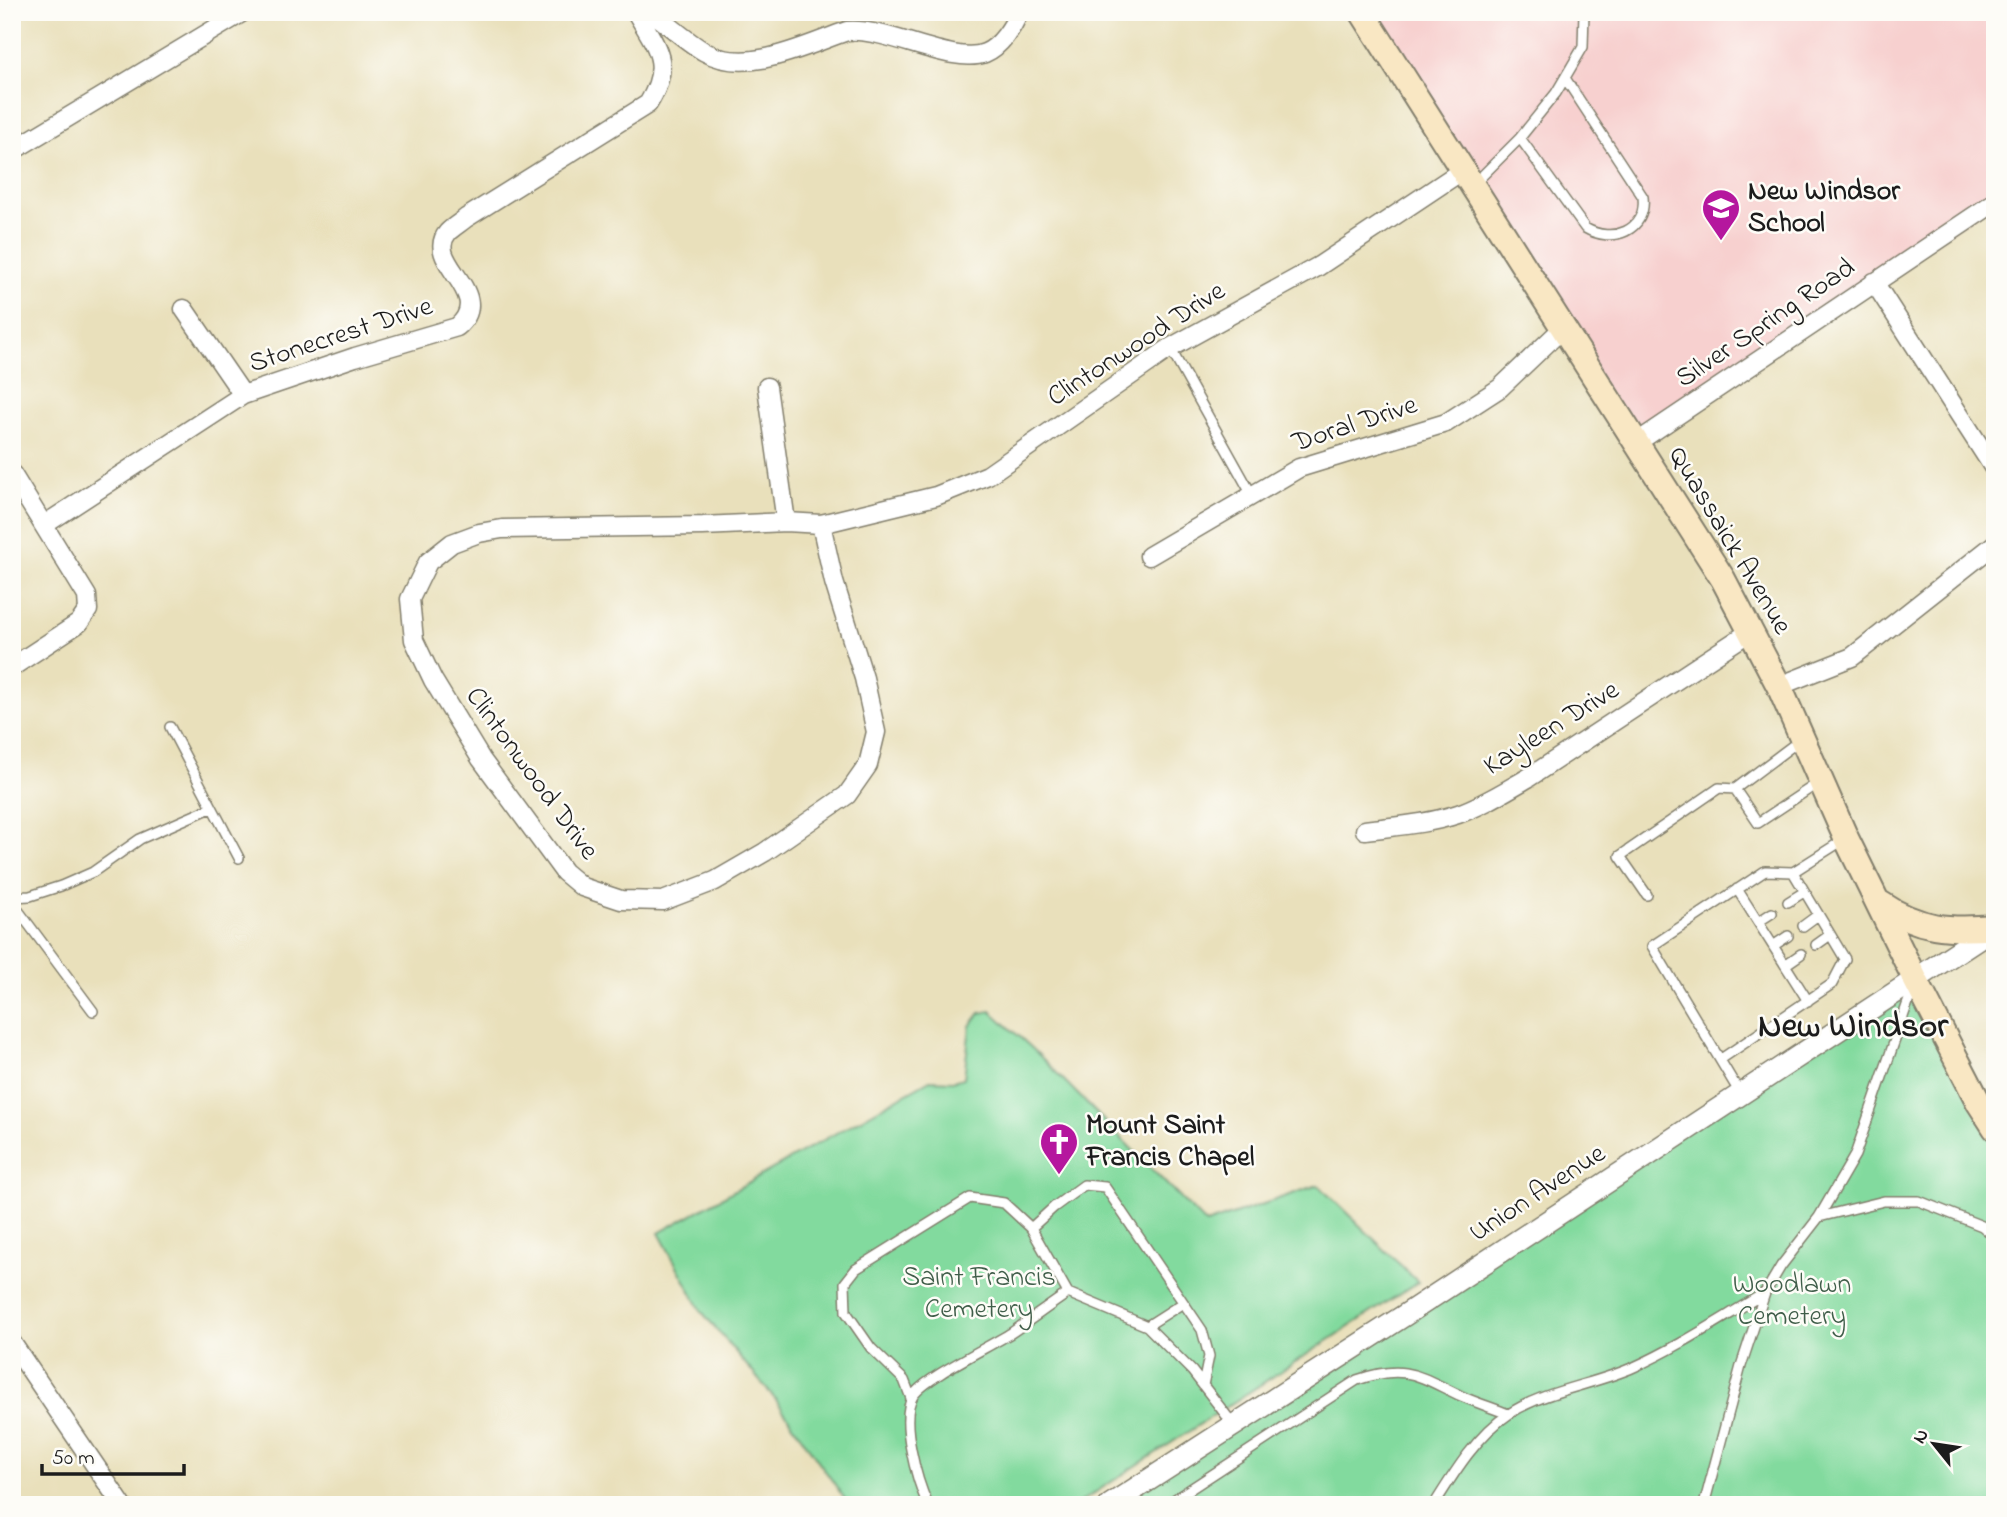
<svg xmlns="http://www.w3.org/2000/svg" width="2007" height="1517" font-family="'Indie Flower',sans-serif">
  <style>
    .built { fill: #f7d0cf }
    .green { fill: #82da9e; stroke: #4f7b5d; stroke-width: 2 }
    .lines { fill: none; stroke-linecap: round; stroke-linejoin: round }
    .service-casing { stroke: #827e6c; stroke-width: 12 }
    .minor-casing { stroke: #827e6c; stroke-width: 21 }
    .tertiary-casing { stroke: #827e6c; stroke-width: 24 }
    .secondary-casing { stroke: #827e6c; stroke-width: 28 }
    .service { stroke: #fff; stroke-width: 9 }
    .minor { stroke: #fff; stroke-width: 18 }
    .tertiary { stroke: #fff; stroke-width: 21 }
    .secondary { stroke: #f9e7c3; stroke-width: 24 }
    .labels { text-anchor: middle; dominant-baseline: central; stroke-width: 5; stroke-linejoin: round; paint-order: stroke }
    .poi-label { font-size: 28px; font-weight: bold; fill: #1c1c1c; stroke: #fdfcf7; text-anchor: start }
    .street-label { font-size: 28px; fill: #1c1c1c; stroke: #fdfcf7 }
    .park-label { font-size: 28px; fill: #405e4a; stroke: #fdfcf7 }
    .district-label { font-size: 35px; font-weight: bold; fill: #1c1c1c; stroke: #fdfcf7 }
  </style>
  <rect width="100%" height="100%" fill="#fdfcf7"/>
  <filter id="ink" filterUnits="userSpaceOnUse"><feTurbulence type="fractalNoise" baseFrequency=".0143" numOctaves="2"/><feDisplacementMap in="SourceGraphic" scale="14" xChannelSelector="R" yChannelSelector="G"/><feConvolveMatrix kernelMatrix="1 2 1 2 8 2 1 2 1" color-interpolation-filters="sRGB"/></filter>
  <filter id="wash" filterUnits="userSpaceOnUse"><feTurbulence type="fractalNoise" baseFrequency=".00686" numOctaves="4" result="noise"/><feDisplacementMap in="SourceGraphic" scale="28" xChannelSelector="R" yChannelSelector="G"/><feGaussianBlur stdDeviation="1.57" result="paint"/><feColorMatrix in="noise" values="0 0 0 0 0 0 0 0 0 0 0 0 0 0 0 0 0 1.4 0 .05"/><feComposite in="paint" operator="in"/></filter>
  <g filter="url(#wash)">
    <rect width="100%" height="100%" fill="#e9e0bb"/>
    <path class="built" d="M1362,12H1995V202L1636,443Z"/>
    <path class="green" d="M1916,981L1995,1122V1505H1103Z
      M991,1011L1034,1050L1206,1224L1318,1185L1418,1282L1076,1505H849L776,1400L702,1312L659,1233L930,1080L952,1081L964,1078L970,1026L980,1013Z"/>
  </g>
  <g filter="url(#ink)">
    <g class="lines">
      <defs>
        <path id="service" d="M1520,138L1585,228C1612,244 1647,231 1643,197L1565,78
          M1474,184L1519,139L1556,93L1583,47L1584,12
          M1170,348L1252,495
          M170,727L239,858
          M1800,740L1735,789L1758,823L1818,783
          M1737,889L1808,1001
          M1647,895L1620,856L1719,788L1735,789
          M12,897L30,896L61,886L93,872L140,839L211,808
          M12,902L93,1011
          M1788,902L1804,892
          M1758,922L1772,913
          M1803,926L1818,915
          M1816,945L1830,935
          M1773,946L1788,936
          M1785,965L1801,954
          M1721,1059L1832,984L1845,959L1793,872
          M1741,1095L1652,946L1765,871L1793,872L1845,839
          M1819,1217L1884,1201H1919L1982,1226L1995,1237
          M1031,1228L1054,1207L1084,1185L1105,1187L1202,1330L1209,1356L1203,1385
          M1147,1326L1183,1303
          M911,1398L904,1380L871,1348L846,1312L845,1283L856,1269L970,1198L1004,1203L1031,1228L1068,1293
          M928,1505C917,1481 899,1419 913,1396C924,1378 989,1347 1011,1333C1030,1320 1049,1306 1068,1293L1147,1326L1192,1371L1233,1424
          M1166,1505L1357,1380C1406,1363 1418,1376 1461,1396C1477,1403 1493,1408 1508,1414
          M1434,1505C1454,1473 1477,1435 1509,1414C1545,1390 1594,1385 1634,1367C1679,1347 1722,1318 1765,1293
          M1704,1505L1741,1366L1765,1293L1781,1266L1819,1217L1855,1155L1914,985"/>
        <path id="minor" d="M652,12C669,25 686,41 705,52C747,76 806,45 847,31C887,27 953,66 985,53C1000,47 1013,27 1019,12
          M12,151L243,12
          M1874,282L1995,470
          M184,309L243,395
          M767,387L786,522
          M1636,443L1995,202
          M12,474L87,596L88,610L79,623L12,667
          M821,524L786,522L703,526L502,529L479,533L452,543L428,562L410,599L414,640L433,680L481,759L564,872L582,887L621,900L663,901L715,881L765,852L847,795L868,765L876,732L864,678L834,582L821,524L936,496L988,475L1170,348L1319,266L1463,170
          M44,525L243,395L355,357L457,327C497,293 422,262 448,232C453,227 460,223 466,218L648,104C673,64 657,48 636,12
          M1149,556L1299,468L1446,423L1500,388L1564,327
          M1779,686L1852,657L1995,544
          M1365,830C1396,826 1428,824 1458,814C1482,806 1505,791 1528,778L1751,631
          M12,1343L122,1505"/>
        <path id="tertiary" d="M1110,1505L1405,1315L1995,927"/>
        <path id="secondary" d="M1362,12L1723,579L1779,686L1846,838L1916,981L1979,1103L1995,1128
          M1880,903C1918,929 1950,931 1994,927"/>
      </defs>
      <use href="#service" class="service-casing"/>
      <use href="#minor" class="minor-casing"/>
      <use href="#tertiary" class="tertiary-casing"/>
      <use href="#secondary" class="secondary-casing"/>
      <use href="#service" class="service"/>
      <use href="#minor" class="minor"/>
      <use href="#tertiary" class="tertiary"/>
      <use href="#secondary" class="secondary"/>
    </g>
  </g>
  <defs>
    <symbol id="school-pin" viewBox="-11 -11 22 30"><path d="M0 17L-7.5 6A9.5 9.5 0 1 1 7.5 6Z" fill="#b5179e" stroke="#fdfcf7"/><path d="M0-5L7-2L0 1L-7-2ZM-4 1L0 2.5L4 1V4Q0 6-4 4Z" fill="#fff"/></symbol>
    <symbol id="church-pin" viewBox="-11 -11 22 30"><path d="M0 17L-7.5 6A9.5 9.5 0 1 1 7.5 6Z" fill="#b5179e" stroke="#fdfcf7"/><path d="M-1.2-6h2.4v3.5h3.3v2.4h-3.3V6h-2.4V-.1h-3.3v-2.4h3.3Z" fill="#fff"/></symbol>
  </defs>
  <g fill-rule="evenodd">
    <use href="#school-pin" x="1699" y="186" width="44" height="60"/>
    <use href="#church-pin" x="1037" y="1120" width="44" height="60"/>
  </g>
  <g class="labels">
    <g class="poi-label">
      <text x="1748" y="192">New Windsor<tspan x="1748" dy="32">School</tspan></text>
      <text x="1086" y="1126">Mount Saint<tspan x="1086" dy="32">Francis Chapel</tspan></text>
    </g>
    <g class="street-label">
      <text transform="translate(1766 324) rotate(-34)">Silver Spring Road</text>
      <text transform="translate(341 336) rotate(-18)">Stonecrest Drive</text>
      <text transform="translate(1137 345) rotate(-33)">Clintonwood Drive</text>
      <text transform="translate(1355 425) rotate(-18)">Doral Drive</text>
      <text transform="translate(1729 541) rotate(59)">Quassaick Avenue</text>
      <text transform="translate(1552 729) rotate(-32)">Kayleen Drive</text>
      <text transform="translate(531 774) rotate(54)">Clintonwood Drive</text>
      <text transform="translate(1538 1194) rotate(-33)">Union Avenue</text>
    </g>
    <g class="park-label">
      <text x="979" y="1278">Saint Francis<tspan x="979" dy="32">Cemetery</tspan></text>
      <text x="1792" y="1285">Woodlawn<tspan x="1792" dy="32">Cemetery</tspan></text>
    </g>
    <g class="district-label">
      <text x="1853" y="1027">New Windsor</text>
    </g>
  </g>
  <rect width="2007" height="1517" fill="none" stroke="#fdfcf7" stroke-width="42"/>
  <g transform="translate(1934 1444) rotate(300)" stroke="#fdfcf7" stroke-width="5" paint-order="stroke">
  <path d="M0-5L12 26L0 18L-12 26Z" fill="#1c1c1c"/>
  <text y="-10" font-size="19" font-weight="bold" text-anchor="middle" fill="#1c1c1c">N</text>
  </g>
  <path d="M42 1464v10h142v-10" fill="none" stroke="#1c1c1c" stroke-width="3.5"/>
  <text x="52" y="1464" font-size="21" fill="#1c1c1c" stroke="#fdfcf7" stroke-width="5" paint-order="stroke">50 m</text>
</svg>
